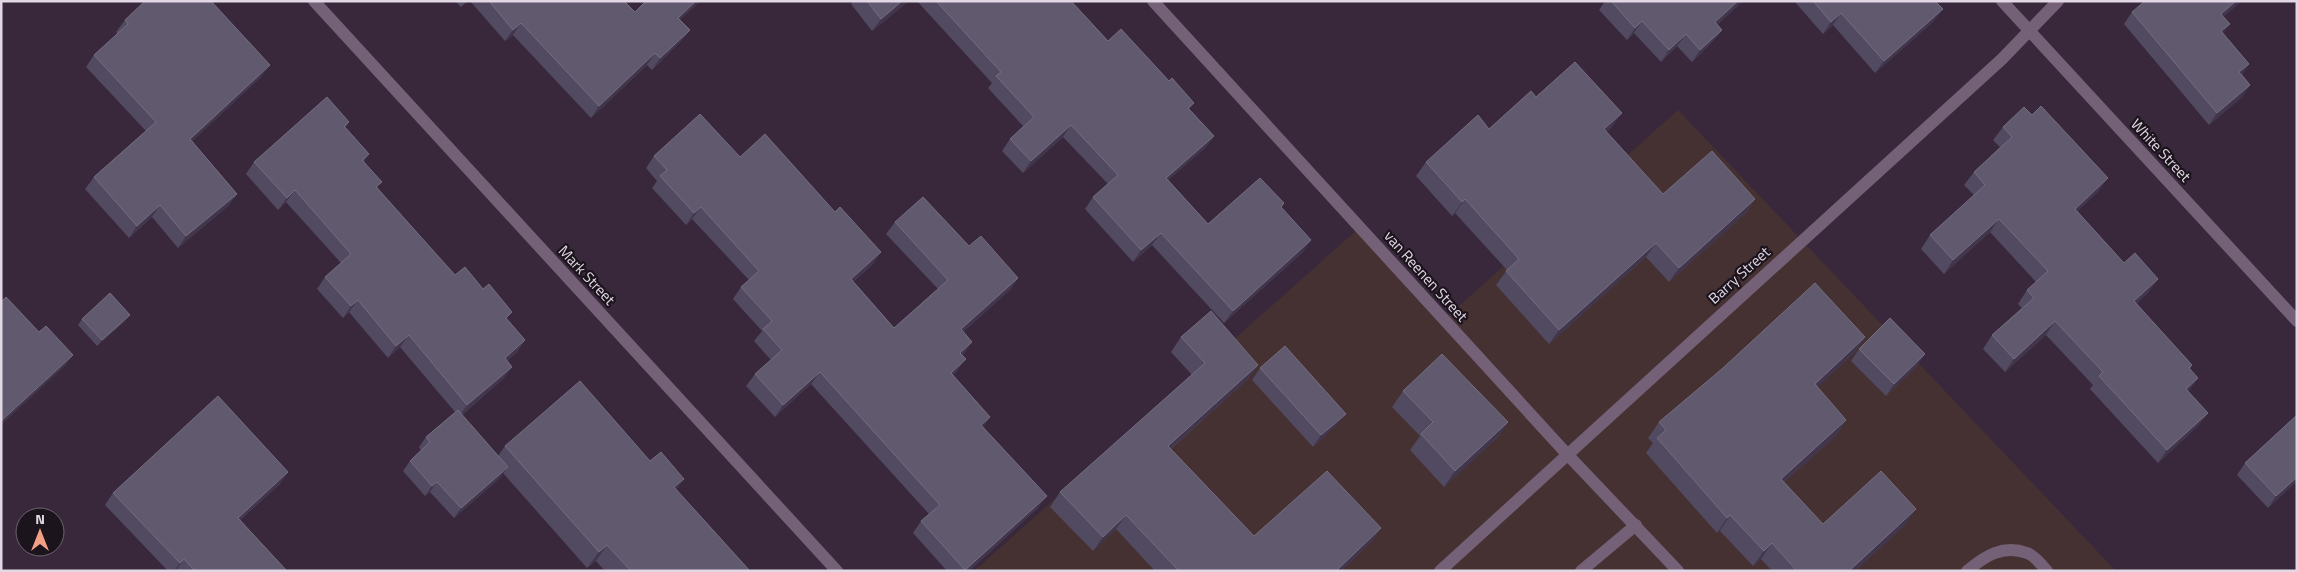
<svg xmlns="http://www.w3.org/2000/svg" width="2298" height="572" font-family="'Titillium Web',sans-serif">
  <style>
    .commercial { fill: #453131 }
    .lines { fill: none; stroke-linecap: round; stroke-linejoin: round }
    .lane { stroke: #746077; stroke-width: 12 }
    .street { stroke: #746077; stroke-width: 12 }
    .wall { fill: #514a60 }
    .shaded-wall { fill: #41364c }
    .building { fill: #61596e; stroke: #756d81 }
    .labels { text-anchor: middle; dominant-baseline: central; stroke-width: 4.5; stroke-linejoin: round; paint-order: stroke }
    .street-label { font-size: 15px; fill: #e2d7e4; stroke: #1c141d }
  </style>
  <rect width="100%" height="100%" fill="#39283c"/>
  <path class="commercial" d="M1678,110L2116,571H974L1358,229L1441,322Z"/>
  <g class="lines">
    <path class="lane" d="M1581,571L1636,525
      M1967,571C1985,556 2003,544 2027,553C2034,555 2042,565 2047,571"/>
    <path class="street" d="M314,1L837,571
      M1153,1L1566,453L1678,571
      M2002,1L2297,321
      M1440,571L2002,59L2058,1"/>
  </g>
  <path class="wall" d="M455,1H468L461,7Z
    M470,1H624L635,12L680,20L690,30L681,41L652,70L647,65L591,118L513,35L505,41Z
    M853,1H909L872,31L851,4Z
    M917,1H1071L1108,41L1169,81L1194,103L1189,109L1214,136L1205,148L1168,180L1208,224L1284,203L1281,207L1303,252L1224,323L1152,245L1133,262L1085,209L1093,197L1108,184L1063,137L1023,173L1002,151L1010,139L1023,126L988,88L992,83Z
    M1605,1H1743L1717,25L1722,30L1713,41L1692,62L1677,46L1661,62L1634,33L1627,40L1599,10Z
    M1794,1H1935L1934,21L1875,73L1833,25L1823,34Z
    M2132,12L2223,17V33L2249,64L2242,74L2250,85L2242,97L2209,125L2124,24Z
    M125,20L261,77L192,141L237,194L228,206L178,248L152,217L129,238L85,189L94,177L146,131L86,67L94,55L118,34L116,32Z
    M1536,97L1612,127L1606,132L1663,194L1755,199L1746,213L1669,282L1646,257L1549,344L1496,285L1507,270L1455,213L1452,216L1416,176L1426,162L1489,129Z
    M349,122L345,128L369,154L364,161L378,188L455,275L507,319L525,340L517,352L507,361L504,378L462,415L498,456L505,446L650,461L750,571H605L596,561L587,568L503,473L501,477L454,518L430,492L425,496L403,471L410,461L421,450L419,447L426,437L455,412L400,347L388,358L349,312L343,318L317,289L325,277L341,263L286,202L278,210L246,174L254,162Z
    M2003,127L2099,191L2077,211L2149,292L2136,304L2192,365L2190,369L2188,392L2208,413L2198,426L2158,463L2090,389L2093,385L2046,335L2005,372L1983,349L1992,335L2022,308L2018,304L2027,290L2036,282L1990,232L1944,274L1921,249L1930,235L1974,195L1964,185L1974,172L2000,147L1993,140Z
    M654,156L740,157L873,264L853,282L894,328L938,289L886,234L895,222L969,246L1018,278L1010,290L963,332L964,354L962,355L957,371L953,375L990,417L983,427L1038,508L969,571H947L913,533L921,521L929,514L811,384L775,417L746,386L755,374L771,360L754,341L762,331L733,299L741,287L749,280L692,219L686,225L652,188L657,181L646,168Z
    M82,319L125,321L97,346L78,325Z
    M1181,337L1258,365L1248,379L1171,449L1254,536L1381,528L1371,542L1341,571H1155L1116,529L1093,551L1050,507L1060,492L1192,375L1171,352Z
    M1865,337L1854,353L1817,387L1846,420L1836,436L1784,482L1823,524L1905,525L1855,571H1772L1761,559L1753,566L1720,531L1717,533L1646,453L1653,443L1648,438L1659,422Z
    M1859,349L1917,366L1886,396L1851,361Z
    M1260,368L1337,425L1313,447L1252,380Z
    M1403,391L1508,422L1497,438L1444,487L1410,450L1420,436L1392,407Z
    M2297,415V481L2268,508L2237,475L2245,463Z
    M280,484L240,520L287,571H168L105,505L113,493Z"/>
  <path class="shaded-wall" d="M696,1H701L670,29L678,18Z
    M902,1H909L872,31L881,19Z
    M1738,1H1743L1707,34L1715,22Z
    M2236,1H2242L2213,26L2221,14Z
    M1943,9L1934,21L1875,73L1884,61Z
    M1841,13L1833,25L1823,34L1831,22Z
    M1642,21L1634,33L1627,40L1635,28Z
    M521,23L513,35L505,41L513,30Z
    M2230,24L2221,36V31Z
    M690,30L681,41L652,70L660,58Z
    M1722,30L1713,41L1692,62L1700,50Z
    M1686,34L1677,46L1661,62L1669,50Z
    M655,53L647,65L591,118L599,106Z
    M2249,64L2241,76L2239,72Z
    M270,65L261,77L182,151L190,139Z
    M2250,85L2242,97L2209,125L2217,113Z
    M1622,113L1612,127L1594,144L1604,129Z
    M1071,125L1063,137L1023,173L1031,161Z
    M1214,136L1205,148L1157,190L1166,178Z
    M2108,178L2099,191L2066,222L2075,209Z
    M295,190L286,202L278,210L287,198Z
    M237,194L228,206L178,248L186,236Z
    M1465,199L1455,213L1452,216L1462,202Z
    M1755,199L1746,213L1669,282L1679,268Z
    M160,205L152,217L129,238L137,226Z
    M701,207L692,219L686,225L694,213Z
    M1999,219L1990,232L1944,274L1953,260Z
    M1161,233L1152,245L1133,262L1141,250Z
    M1311,240L1303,252L1224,323L1233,311Z
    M1656,243L1646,257L1549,344L1559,330Z
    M881,252L873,264L842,291L851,279Z
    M1018,278L1010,290L953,341L961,329Z
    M2158,279L2149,292L2124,315L2134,301Z
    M358,300L349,312L343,318L351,306Z
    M130,315L125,321L97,346L102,340Z
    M2055,321L2046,335L2005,372L2014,359Z
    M409,335L400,347L388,358L396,346Z
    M1865,337L1854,353L1804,400L1815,384Z
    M525,340L517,352L496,370L505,358Z
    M972,342L964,354L952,364L960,353Z
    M1925,354L1917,366L1886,396L1894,384Z
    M73,355L65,366L1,425V421Z
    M966,359L957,371L942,385L951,373Z
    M1258,365L1248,379L1158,460L1168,446Z
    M512,367L504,378L459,417L467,405Z
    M820,372L811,384L775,417L783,405Z
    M2198,378L2189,391L2176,402L2186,389Z
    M2208,413L2198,426L2158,463L2167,450Z
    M1346,414L1337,425L1313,447L1321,435Z
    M990,417L982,429L981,425Z
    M1846,420L1836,436L1770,494L1781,479Z
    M1508,422L1497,438L1444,487L1455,471Z
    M508,467L501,477L454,518L461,508Z
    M288,472L280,484L229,529L238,518Z
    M2297,477V481L2268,508L2276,496Z
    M684,479L672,496L674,487Z
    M437,482L430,492L425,496L432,486Z
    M1047,496L1038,508L969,571H965Z
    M1916,509L1905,525L1855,571H1849Z
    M1126,515L1116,529L1093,551L1103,537Z
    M1730,515L1720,531L1717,533L1727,518Z
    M1381,528L1371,542L1341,571H1336Z
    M1772,543L1761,559L1753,566L1764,551Z
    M607,545L596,561L587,568L599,552Z
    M184,559L176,570L174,571L180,563Z"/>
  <path class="building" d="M145,1H211L270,65L190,139L237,194L186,236L160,205L137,226L94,177L156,122L94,55L128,24L125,20Z
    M489,1H624L635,12L646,1H696L678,18L690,30L660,58L655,53L599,106L521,23L513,30Z
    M867,1H902L881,19Z
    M936,1H1071L1108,41L1121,29L1169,81L1172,78L1194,103L1188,108L1214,136L1166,178L1208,224L1260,178L1284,203L1281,207L1311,240L1233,311L1161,233L1141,250L1093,197L1118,175L1071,125L1031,161L1010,139L1034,117L996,76L1001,72Z
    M1611,1H1738L1715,22L1722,30L1700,50L1686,34L1669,50L1642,21L1635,28Z
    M1813,1H1935L1943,9L1884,61L1841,13L1831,22Z
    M2145,1H2236L2221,14L2230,24L2221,31L2249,64L2239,72L2250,85L2217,113L2132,12Z
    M1575,62L1622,113L1604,129L1663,194L1712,151L1755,199L1679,268L1656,243L1559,330L1506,271L1519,259L1465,199L1462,202L1426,162L1478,115L1489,129L1531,91L1536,97Z
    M327,97L349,122L344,126L369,154L362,160L382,182L376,187L455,275L465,267L483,289L489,284L512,312L506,318L525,340L505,358L512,367L467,405L409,335L396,346L358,300L351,306L325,277L351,254L295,190L287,198L254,162Z
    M2041,106L2108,178L2075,209L2124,263L2135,253L2158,279L2134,301L2192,365L2189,368L2198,378L2186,389L2208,413L2167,450L2099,376L2103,372L2055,321L2014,359L1992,335L2034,298L2027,290L2048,271L1999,219L1953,260L1930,235L1985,185L1974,172L2012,137L2003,127L2024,107L2032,115Z
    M700,114L740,157L765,134L835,212L840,207L881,252L851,279L894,328L948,280L895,222L923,197L969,246L981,236L1018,278L961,329L972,342L960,353L966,359L951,373L990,417L981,425L1047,496L965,570L921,521L940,505L820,372L783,405L755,374L782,350L763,329L772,321L741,287L759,271L701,207L694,213L660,176L667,170L654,156Z
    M1815,283L1865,337L1815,384L1846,420L1781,479L1823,524L1881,471L1916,509L1849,571H1797L1772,543L1764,551L1730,515L1727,518L1657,438L1666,430L1659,422L1723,368Z
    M110,293L130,315L102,340L82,319Z
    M6,297L39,332L46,326L73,355L1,421V302Z
    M1211,311L1258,365L1168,446L1254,536L1327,471L1381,528L1336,571H1179L1126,515L1103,537L1060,492L1205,363L1181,337Z
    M1890,318L1925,354L1894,384L1859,349Z
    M1285,346L1346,414L1321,435L1260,368Z
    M1442,354L1508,422L1455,471L1421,434L1433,422L1403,391Z
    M580,381L650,461L661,452L684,479L674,487L750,571H631L607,545L599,552L505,446Z
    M218,396L288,472L238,518L287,571H195L184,559L180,563L113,493Z
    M458,410L508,467L461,508L437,482L432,486L410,461L430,442L426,437Z
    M2297,415V477L2276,496L2245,463Z"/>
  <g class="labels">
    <g class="street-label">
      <text transform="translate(2161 150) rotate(47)">White Street</text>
      <text transform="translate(587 275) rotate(47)">Mark Street</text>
      <text transform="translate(1739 275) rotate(-42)">Barry Street</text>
      <text transform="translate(1426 276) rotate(48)">van Reenen Street</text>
    </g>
  </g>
  <rect width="2298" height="572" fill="none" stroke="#e2d7e4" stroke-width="5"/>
  <g transform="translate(40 532)"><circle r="24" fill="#1c141d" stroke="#6b626d"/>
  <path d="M0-4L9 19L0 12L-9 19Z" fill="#f39f85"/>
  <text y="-8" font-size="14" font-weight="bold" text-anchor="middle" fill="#e2d7e4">N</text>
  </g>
</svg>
